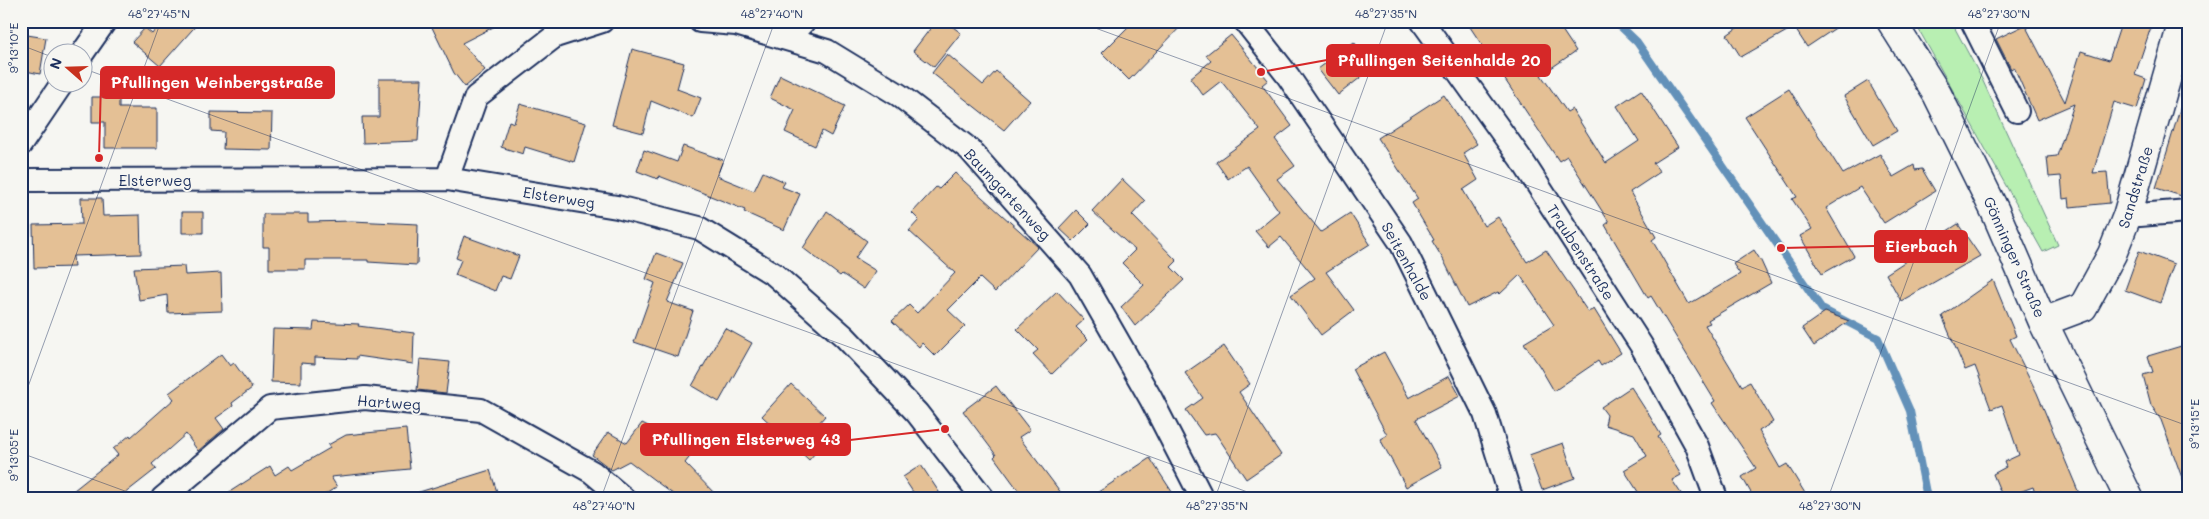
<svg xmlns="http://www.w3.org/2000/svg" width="2209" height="519" font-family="Mali,sans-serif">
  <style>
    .green { fill: #b8efb2; stroke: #6a8f88 }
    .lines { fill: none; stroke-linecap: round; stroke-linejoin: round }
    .stream { stroke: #6491b9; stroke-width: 8 }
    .building { fill: #e4c095; stroke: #1b2f5e }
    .lane-casing { stroke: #1b2f5e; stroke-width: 15 }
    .street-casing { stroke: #1b2f5e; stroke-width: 26 }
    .secondary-casing { stroke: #1b2f5e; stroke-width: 31 }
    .lane { stroke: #f6f6f2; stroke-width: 11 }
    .street { stroke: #f6f6f2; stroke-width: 22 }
    .secondary { stroke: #f6f6f2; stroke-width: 28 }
    .ticks { fill: none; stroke: #1b2f5e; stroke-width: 1; stroke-opacity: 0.45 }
    .labels { text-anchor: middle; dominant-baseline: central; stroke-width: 4; stroke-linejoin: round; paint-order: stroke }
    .street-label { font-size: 15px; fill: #1b2f5e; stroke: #f6f6f2 }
    .leader { fill: none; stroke: #d62828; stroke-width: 2 }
    .callout-dot { fill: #d62828; stroke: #f6f6f2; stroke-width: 2 }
    .callout { fill: #d62828; stroke: #d62828; stroke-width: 2 }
    .callout-label { font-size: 16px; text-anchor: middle; font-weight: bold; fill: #fff }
    .neatline { fill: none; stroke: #1b2f5e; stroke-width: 2 }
    .ticks-label { font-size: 12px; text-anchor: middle; fill: #1b2f5e }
  </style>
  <rect width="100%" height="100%" fill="#f6f6f2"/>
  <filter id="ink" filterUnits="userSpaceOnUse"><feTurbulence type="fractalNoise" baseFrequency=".02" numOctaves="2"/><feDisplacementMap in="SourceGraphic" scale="10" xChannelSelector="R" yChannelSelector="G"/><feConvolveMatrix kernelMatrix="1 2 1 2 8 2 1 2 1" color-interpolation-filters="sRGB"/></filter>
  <g filter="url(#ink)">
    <path class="green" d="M1914,21H1951L1982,79L2058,245L2043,252Z"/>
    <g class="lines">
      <path class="stream" d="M1615,21L1637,42L1822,309L1878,338L1910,411L1927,498"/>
    </g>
    <path class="building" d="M162,21H200L160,66L132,42L145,28L152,34Z
      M429,21H505L462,43L485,70L465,87L454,73Z
      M936,21H945L961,33L934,67L913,51Z
      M1134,21H1186L1129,80L1102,53Z
      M1466,21H1556L1576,51L1541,75L1567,112L1572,109L1606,163L1639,141L1617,106L1641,90L1678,147L1653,163L1660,172L1630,192L1656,237L1652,240L1689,304L1740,274L1733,264L1754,250L1761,261L1771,283L1708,320L1710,323L1705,325L1742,386L1750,382L1773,422L1759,431L1780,468L1787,464L1808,498H1754L1742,477L1756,468L1712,403L1715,401L1651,296L1648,298L1605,225L1609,222L1567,156L1559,161Z
      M1747,21H1846L1807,47L1794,27L1741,57L1727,35Z
      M2122,21H2134L2151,27L2135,75L2146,79L2137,109L2114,102L2093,173L2107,172L2110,203L2070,207L2069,198L2063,199L2061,176L2049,177L2047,157L2057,156L2074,104L2037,120L2014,67L2011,69L1996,39L2025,25L2065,102L2081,51L2109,60Z
      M21,34L46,38L40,74L21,70Z
      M1231,35L1268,80L1262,85L1292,126L1275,139L1295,166L1277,179L1321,232L1350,213L1370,244L1326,272L1354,310L1321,335L1291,295L1315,278L1281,237L1269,247L1255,231L1279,211L1247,166L1228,179L1216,162L1260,130L1221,81L1203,95L1190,78L1211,61L1206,55Z
      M1354,42L1374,67L1338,95L1318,69Z
      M632,49L684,63L677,89L701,98L693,118L651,101L643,133L612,125Z
      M947,54L983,85L996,71L1030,101L1004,130L932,73Z
      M780,75L845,106L831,136L822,131L815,146L785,132L795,110L770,98Z
      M379,79H422L418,141L363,143L362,117H379Z
      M1868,81L1897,131L1873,145L1844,96Z
      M1789,89L1843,174L1880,154L1893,177L1914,165L1915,170L1922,169L1935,191L1884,223L1860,187L1826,208L1854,256L1822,274L1800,236L1812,229L1792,199L1797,197L1745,117Z
      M1444,95L1477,144L1463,153L1478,180L1463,190L1484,226L1498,217L1527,262L1546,250L1588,312L1594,309L1621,353L1601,366L1598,361L1554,391L1540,367L1524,343L1554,325L1520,275L1500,294L1498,292L1467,307L1443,259L1432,241L1434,240L1412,203L1418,199L1378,138Z
      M92,97H119V108H157V148H105V122H92Z
      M2183,99H2188V198L2156,188Z
      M520,104L586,123L574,162L525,147L523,154L501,147L509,121L514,123Z
      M211,112L272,113L271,150L223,149L224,132L211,131Z
      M683,146L723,160L717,176L754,191L763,172L785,182L782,187L800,194L784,230L744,212L745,210L703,193L659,176L658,179L637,171L644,150L677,162Z
      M955,173L1038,247L995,292L980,278L948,310L965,326L935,356L922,343L919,347L892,321L909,305L917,313L955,273L909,231L919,220L912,213L936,187L939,189Z
      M1122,179L1145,201L1132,215L1177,261L1171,267L1184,280L1135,326L1121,307L1144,285L1122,263L1135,250L1092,211Z
      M81,198H102L103,216L140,215L141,254L73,256L74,267L34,268L33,225L82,224Z
      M1076,210L1090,224L1073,241L1059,228Z
      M827,211L867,241L855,258L876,271L864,289L842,274L840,276L803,248Z
      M182,212H203V233H182Z
      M263,214H308V222L352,221L418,224L417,265L368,262V260H305V269H269V247H263Z
      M1958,224L1980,256L1901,301L1886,274L1932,244L1930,242Z
      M464,236L519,256L510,279L501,276L495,291L455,275L461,260L456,258Z
      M2139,251L2174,264L2160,303L2125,290Z
      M656,253L683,263L667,302L693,311L678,357L634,342L655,283L646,279Z
      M184,266L185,275L221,273L222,311L168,313L167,295L139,300L134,268Z
      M1993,280L2016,336L2010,339L2037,393L2081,498H2044L2041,491L2035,493L2033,487L2003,498L1993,474L2006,467L2004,462L2019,455L2002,405L1991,409L1975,366L1965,370L1942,316Z
      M1057,291L1084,320L1076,327L1088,339L1052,374L1033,354L1038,350L1017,329Z
      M1825,312L1849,321L1814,346L1802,328Z
      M314,322L359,324L358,326L414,333L413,364L357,356V359L315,357V364L301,363V383L271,382L273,329L313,330Z
      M725,328L752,343L719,402L692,386Z
      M2188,344V486H2185L2161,420L2151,405L2143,375L2153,372L2148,356Z
      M1224,346L1250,384L1239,392L1281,455L1246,479L1218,437L1215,433L1204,435L1186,410L1203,398L1185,373Z
      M1384,352L1409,398L1449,376L1460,396L1416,419L1442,467L1406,487L1380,439L1387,435L1352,369Z
      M221,354L230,366L234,363L252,388L232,403L233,406L216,418L224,429L198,451L186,434L152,464L156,469L119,498H64L118,455L113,449L130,435L131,437L174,399L169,393Z
      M420,359L450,362L446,393L417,390Z
      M791,384L825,416L810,433L822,445L809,460L762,416Z
      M996,386L1030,430L1019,437L1065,498H1024L994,457L996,455L963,411Z
      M1631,387L1649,415L1661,435L1658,437L1681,475L1672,480L1684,498H1642L1624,470L1647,456L1634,434L1605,425L1607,415L1601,407Z
      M642,423L665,434L668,428L696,449L685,463L719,498H678L629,461L612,470L592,455L608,432L627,443Z
      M406,429L410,469L331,477L337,487L319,498H220L270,466L275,475L289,466L292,470L330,448L328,445L346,435Z
      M1563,443L1575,478L1542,490L1529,455Z
      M1150,458L1176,498H1089Z
      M921,465L943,498H917L903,477Z
      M490,470L499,498H417L416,493Z"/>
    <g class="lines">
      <defs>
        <path id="lane" d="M792,41L812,21"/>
        <path id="street" d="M700,21L736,24L827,51L899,95L969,149L1080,275L1151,399L1202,498
          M1245,21L1288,76L1401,243L1485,414L1511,498
          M1422,21L1523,162L1641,345L1697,446L1716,498
          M1972,21L2017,111
          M82,54L105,21
          M21,144L63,82
          M447,179L476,97L555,36L602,21
          M21,180L447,179L617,207L699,228L775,275L845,337L917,413L983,498
          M2127,216L2188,211
          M163,498L270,408L365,398L481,410L592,472L623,498"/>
        <path id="secondary" d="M1891,21L1937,94L1995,211L2043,322L2129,498
          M2043,322L2083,307L2112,254L2127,216L2183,21"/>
      </defs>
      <use href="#lane" class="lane-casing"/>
      <use href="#street" class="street-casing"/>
      <use href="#secondary" class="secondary-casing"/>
      <use href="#lane" class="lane"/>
      <use href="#street" class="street"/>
      <use href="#secondary" class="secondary"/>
    </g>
  </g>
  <path class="ticks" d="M1076,21L2188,426M21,45L52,57M82,68L1264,498M21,406L161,21M21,453L144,498M601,498L775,21M1215,498L1388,21M1828,498L2001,21"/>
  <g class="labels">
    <g class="street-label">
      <text x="155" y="180">Elsterweg</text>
      <text transform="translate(2135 187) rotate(-73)">Sandstraße</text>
      <text transform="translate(1008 194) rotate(47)">Baumgartenweg</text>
      <text transform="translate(559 197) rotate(9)">Elsterweg</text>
      <text transform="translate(1581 252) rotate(57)">Traubenstraße</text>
      <text transform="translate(2015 257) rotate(66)">Gönninger Straße</text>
      <text transform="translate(1407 261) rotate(61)">Seitenhalde</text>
      <text transform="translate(389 402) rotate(4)">Hartweg</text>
    </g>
  </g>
  <path class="leader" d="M1261 72L1327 60M99 158L101 82M1781 248L1875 246M945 429L850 440"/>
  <g class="callout-dot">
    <circle cx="1261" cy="72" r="5"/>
    <circle cx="99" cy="158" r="5"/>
    <circle cx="1781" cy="248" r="5"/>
    <circle cx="945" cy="429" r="5"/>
  </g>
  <g class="callout">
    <rect x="1327" y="45" width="223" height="31" rx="5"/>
    <rect x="101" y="67" width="233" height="31" rx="5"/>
    <rect x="1875" y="231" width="92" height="31" rx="5"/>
    <rect x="641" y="424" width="209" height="31" rx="5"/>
  </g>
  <g class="callout-label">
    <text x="1439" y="66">Pfullingen Seitenhalde 20</text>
    <text x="217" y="88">Pfullingen Weinbergstraße</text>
    <text x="1921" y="252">Eierbach</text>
    <text x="746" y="445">Pfullingen Elsterweg 43</text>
  </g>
  <rect width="2209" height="519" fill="none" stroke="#f6f6f2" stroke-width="55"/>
  <g transform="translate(68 68) rotate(290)"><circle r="24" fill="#f6f6f2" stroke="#9ea6b7"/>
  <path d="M0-4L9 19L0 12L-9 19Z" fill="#c8321e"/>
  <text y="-8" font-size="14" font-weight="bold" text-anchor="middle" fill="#1b2f5e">N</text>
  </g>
  <rect x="28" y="28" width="2154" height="464" class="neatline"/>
  <g class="ticks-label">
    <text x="159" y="18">48°27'45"N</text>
    <text x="772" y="18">48°27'40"N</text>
    <text x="1386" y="18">48°27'35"N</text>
    <text x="1999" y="18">48°27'30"N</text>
    <text transform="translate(14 48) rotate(-90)" y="4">9°13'10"E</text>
    <text transform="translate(2195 424) rotate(-90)" y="4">9°13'15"E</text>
    <text transform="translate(14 455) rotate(-90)" y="4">9°13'05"E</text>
    <text x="604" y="510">48°27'40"N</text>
    <text x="1217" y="510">48°27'35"N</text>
    <text x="1830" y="510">48°27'30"N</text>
  </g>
</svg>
